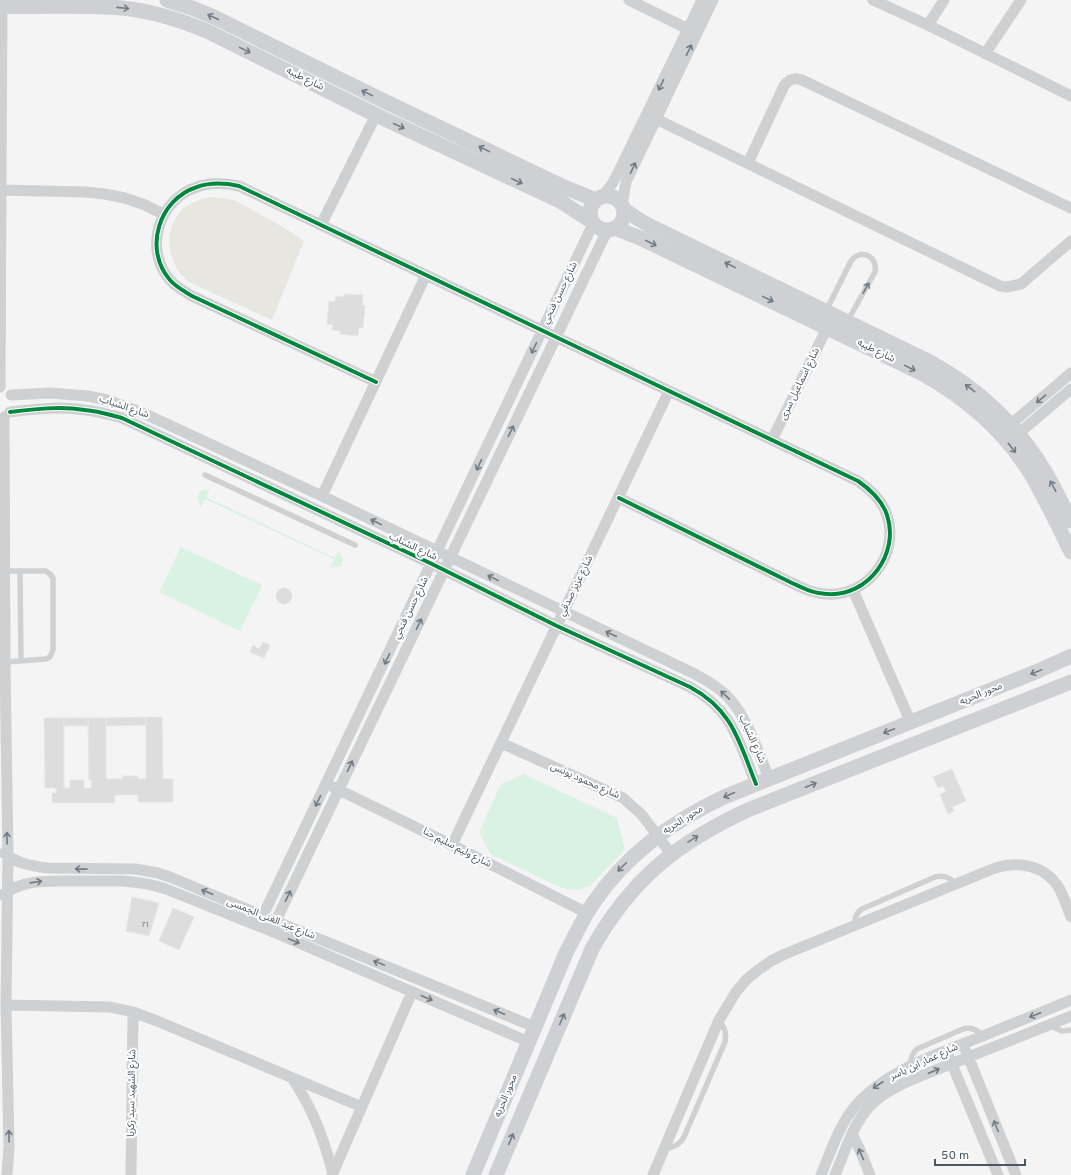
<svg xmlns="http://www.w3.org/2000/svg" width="1071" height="1175" font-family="Overpass,'Noto Sans Arabic',sans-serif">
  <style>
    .green { fill: #d9f2e3 }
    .sand { fill: #e7e6e1 }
    .building { fill: #ddddde; stroke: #e5e6e7 }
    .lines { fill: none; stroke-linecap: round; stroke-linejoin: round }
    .service { stroke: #ced0d2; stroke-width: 5.5 }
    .minor { stroke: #ced0d2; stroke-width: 11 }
    .secondary { stroke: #ced0d4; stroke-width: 15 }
    .cycleway-casing { stroke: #fff; stroke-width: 6 }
    .cycleway { stroke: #00873e; stroke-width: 4 }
    .oneway { stroke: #727b84 }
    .oneway2 { stroke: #727b83 }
    .labels { text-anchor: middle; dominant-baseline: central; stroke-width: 4; stroke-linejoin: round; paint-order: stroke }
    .number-label { font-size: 8px; fill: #707881 }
    .street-label { font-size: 10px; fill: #4a5661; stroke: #fff }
  </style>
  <rect width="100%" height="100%" fill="#f4f4f4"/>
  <path class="green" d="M210,489L206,497L335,558L339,550L343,561L341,566L330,568L334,559L205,499L201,507L197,497L200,491Z
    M181,547L262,585L240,631L159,592Z
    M524,774L617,818L625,850L590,886L577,890L562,888L490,854L479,832L501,784Z"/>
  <path class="sand" d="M210,197L224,198L236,201L290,231L304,241L272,320L187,281C184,277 180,274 177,269C166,250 166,223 185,207C192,202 201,199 210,197Z"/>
  <path class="building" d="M344,294L363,295L362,305H365L363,328H359L358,336L340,334V331L332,330L333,325L327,324L329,301L335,302L336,296L344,297Z
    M276 596a8 8 0 1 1 16 0a8 8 0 1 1-16 0Z
    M263,642L270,645L264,658L250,652L253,645L259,649Z
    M146,717H162L163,779H173V802H138V795H115V803H52V793H56V788H45L44,718H64V788H70V780H84V788H91L92,780H89L88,718H106V779H123V776H138V779H146Z
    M146,717V725L106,726V718Z
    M64,718H88V726H64Z
    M952,769L966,801L952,807L954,811L948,814L940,794L946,792L943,786L938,788L933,777Z
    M132,897L159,903L149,936L126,931Z
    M173,908L194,917L179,950L159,941Z"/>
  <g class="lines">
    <path class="service" d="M826,311L851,261C861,248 878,256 875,272L847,322
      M205,475L355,545
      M5,571H46L50,574L53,578V650L50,657L46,659L5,662
      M20,571L21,661
      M855,925C854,918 856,913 862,909L935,877C944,875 950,877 956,884
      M1049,1025L1062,1031L1071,1030
      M911,1067C910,1060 911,1054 917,1049L963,1029C971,1027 977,1029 983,1036
      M664,1149C673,1148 680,1145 684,1137L725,1042C727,1033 725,1027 719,1021"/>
    <path class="minor" d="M629,0L688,29
      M873,0L928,25L1071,96
      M928,25L944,0
      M985,54L1021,0
      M656,119L1000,286L1007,287L1021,284L1071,241
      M748,163L784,86C789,79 794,77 802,80L1071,208
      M0,190L85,192L105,194L125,198L145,205L163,214
      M602,197L612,184L619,171L702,0
      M622,205L626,182L713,0
      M321,225L376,115
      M376,382L192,296C184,291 176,287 170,280C143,249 159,199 197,187C211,182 225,183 239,186L426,275L858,481C871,490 882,500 887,515C900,554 868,597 827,594C814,594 803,588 792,583L619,498
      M0,387L2,0
      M11,395L50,393L88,396L107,400L143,413L322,496L695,674C706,680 717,686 726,695C747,715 758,752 769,778
      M10,412C35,409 60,406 85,410C98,411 110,415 122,418L432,564L557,626L690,687C733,710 739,742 756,784
      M4,417L5,662L8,856L6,1005L9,1146L7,1175
      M1010,425L1071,373
      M1018,434L1071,389
      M772,440L827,328
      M322,496L426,275
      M853,590L911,723
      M501,743L623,798L642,815L671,854
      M333,787L452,845L587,913
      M452,845L669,391
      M4,853C16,863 31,866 47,868L135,869L158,873L170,877L263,916L535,1027
      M2,895C23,879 49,881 74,881C90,881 106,881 122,881C137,882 152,884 166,889L271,931L529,1042
      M258,926L593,224
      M271,931L607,231
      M6,1005L110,1007L133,1012L157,1021L362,1107
      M966,1051L1016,1175
      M949,1057L998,1175
      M292,1078C313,1109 323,1137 333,1173
      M852,1134L860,1150L870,1175
      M131,1175L133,1012
      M332,1175L412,992
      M653,1175L719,1020L736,992L746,980L758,970L771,961L785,954L995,868C1019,861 1045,865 1059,888C1064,897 1067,907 1071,917
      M821,1175C831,1151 839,1125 856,1105C886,1071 937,1054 978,1038C1009,1025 1040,1013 1071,1000
      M835,1175C845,1152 852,1126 869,1107C885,1088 923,1075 946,1066C988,1049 1030,1033 1071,1016"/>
    <path class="secondary" d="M167,0L192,8L214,17L382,100L564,187L596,200
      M0,6C40,8 81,4 122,8C152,11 181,20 209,32L376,115L560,201L591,221
      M590 213a17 17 0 1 1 34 0a17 17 0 1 1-34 0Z
      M624,210L648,225L930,362C976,387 1016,424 1044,470C1054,486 1062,504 1071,521
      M615,228L640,238L923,374C967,399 1006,432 1032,476C1046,500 1058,526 1071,552
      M473,1175L566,953C575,936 583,918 594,902C626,855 673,821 724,797L1038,671L1071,656
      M496,1175L592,949C631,879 678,842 750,809L1071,682"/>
    <defs>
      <path id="cycleway" d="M376,382L192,296C184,291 176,287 170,280C143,249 159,199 197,187C211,182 225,183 239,186L426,275L858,481C871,490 882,500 887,515C900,554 868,597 827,594C814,594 803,588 792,583L619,498
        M10,412C35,409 60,406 85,410C98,411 110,415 122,418L432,564L557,626L690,687C733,710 739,742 756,784"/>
    </defs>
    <use href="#cycleway" class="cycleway-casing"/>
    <use href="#cycleway" class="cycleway"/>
  </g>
  <defs><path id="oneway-shaft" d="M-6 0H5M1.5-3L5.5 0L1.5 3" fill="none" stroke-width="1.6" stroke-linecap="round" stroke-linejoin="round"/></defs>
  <g class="oneway">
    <use href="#oneway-shaft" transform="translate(123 8) rotate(6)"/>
    <use href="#oneway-shaft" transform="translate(213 17) rotate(-155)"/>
    <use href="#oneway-shaft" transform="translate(245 50) rotate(26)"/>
    <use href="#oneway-shaft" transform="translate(367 93) rotate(-154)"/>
    <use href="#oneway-shaft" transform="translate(399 126) rotate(25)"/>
    <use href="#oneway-shaft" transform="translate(484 149) rotate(-154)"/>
    <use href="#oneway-shaft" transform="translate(517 181) rotate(25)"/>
    <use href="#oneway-shaft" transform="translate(651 243) rotate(26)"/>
    <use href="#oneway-shaft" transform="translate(730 265) rotate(-154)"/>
    <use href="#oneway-shaft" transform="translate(768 299) rotate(26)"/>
    <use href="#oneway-shaft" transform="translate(910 368) rotate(26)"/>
    <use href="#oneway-shaft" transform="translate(970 388) rotate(-143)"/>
    <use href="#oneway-shaft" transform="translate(1012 448) rotate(52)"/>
    <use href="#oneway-shaft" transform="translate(1053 486) rotate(-118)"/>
    <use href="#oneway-shaft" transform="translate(1036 672) rotate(158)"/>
    <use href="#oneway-shaft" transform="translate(889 731) rotate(159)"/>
    <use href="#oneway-shaft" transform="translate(811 785) rotate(-22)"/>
    <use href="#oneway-shaft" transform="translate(729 795) rotate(156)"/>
    <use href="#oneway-shaft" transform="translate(693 839) rotate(-32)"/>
    <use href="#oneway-shaft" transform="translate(622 867) rotate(135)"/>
    <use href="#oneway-shaft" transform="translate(562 1019) rotate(-67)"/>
    <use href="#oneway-shaft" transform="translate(511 1139) rotate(-67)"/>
  </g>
  <g class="oneway2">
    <use href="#oneway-shaft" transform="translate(689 50) rotate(-64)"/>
    <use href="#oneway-shaft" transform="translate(661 85) rotate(116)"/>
    <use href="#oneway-shaft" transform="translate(633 168) rotate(-64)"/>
    <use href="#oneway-shaft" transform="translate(866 288) rotate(-61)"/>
    <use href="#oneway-shaft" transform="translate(534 348) rotate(115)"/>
    <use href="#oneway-shaft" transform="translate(1041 399) rotate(140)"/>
    <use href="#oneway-shaft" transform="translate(511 431) rotate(-64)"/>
    <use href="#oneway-shaft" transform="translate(479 465) rotate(115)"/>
    <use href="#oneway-shaft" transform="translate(376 522) rotate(-154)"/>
    <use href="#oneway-shaft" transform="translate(493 578) rotate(-154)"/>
    <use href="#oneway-shaft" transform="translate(419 624) rotate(-64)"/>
    <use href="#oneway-shaft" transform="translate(611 634) rotate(-155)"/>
    <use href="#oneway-shaft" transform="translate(387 659) rotate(116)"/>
    <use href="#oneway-shaft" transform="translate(725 695) rotate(-136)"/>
    <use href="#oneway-shaft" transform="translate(350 766) rotate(-64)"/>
    <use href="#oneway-shaft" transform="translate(318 801) rotate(116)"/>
    <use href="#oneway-shaft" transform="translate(7 838) rotate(-91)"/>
    <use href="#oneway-shaft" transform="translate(81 869) rotate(-179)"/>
    <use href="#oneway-shaft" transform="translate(36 882) rotate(-8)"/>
    <use href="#oneway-shaft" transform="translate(207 892) rotate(-157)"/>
    <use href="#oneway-shaft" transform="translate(288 896) rotate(-64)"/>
    <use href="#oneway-shaft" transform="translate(294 941) rotate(23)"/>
    <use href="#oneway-shaft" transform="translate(379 963) rotate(-158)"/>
    <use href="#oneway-shaft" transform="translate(427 998) rotate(23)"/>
    <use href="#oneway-shaft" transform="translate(499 1012) rotate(-157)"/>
    <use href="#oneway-shaft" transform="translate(1035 1015) rotate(158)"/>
    <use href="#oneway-shaft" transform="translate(934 1071) rotate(-23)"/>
    <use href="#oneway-shaft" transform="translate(878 1085) rotate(147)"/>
    <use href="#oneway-shaft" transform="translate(996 1126) rotate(-112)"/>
    <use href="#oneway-shaft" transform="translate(9 1136) rotate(-91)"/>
    <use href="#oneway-shaft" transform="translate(861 1154) rotate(-114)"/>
  </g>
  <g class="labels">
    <g class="number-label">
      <text x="145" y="925">71</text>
    </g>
    <g class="street-label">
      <text transform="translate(305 79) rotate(26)">شارع طيبه</text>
      <text transform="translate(560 293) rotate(-64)">شارع حسن فتحي</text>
      <text transform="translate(876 351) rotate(26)">شارع طيبه</text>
      <text transform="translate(800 384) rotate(-64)">شارع اسماعيل سرى</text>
      <text transform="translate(124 407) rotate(19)">شارع الشباب</text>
      <text transform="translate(413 547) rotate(25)">شارع الشباب</text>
      <text transform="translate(576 586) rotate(-64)">شارع عزيز صدقي</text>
      <text transform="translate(411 608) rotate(-64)">شارع حسن فتحي</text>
      <text transform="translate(981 694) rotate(-22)">محور الحريه</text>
      <text transform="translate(752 739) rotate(66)">شارع الشباب</text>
      <text transform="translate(585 781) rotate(24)">شارع محمود يونس</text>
      <text transform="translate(683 820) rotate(-32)">محور الحريه</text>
      <text transform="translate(457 848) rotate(27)">شارع وليم سليم حنا</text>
      <text transform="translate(271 919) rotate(22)">شارع عبد الغنى الجمسى</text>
      <text transform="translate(924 1062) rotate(-25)">شارع عمار ابن ياسر</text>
      <text transform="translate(132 1093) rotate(-89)">شارع الشهيد سيد زكريا</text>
      <text transform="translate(506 1096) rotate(-67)">محور الحريه</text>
    </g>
  </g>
  <path d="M935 1159v6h90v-6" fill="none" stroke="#4a5661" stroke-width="2"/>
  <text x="941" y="1159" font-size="12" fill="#4a5661" stroke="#ffffff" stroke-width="3" paint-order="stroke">50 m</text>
</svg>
